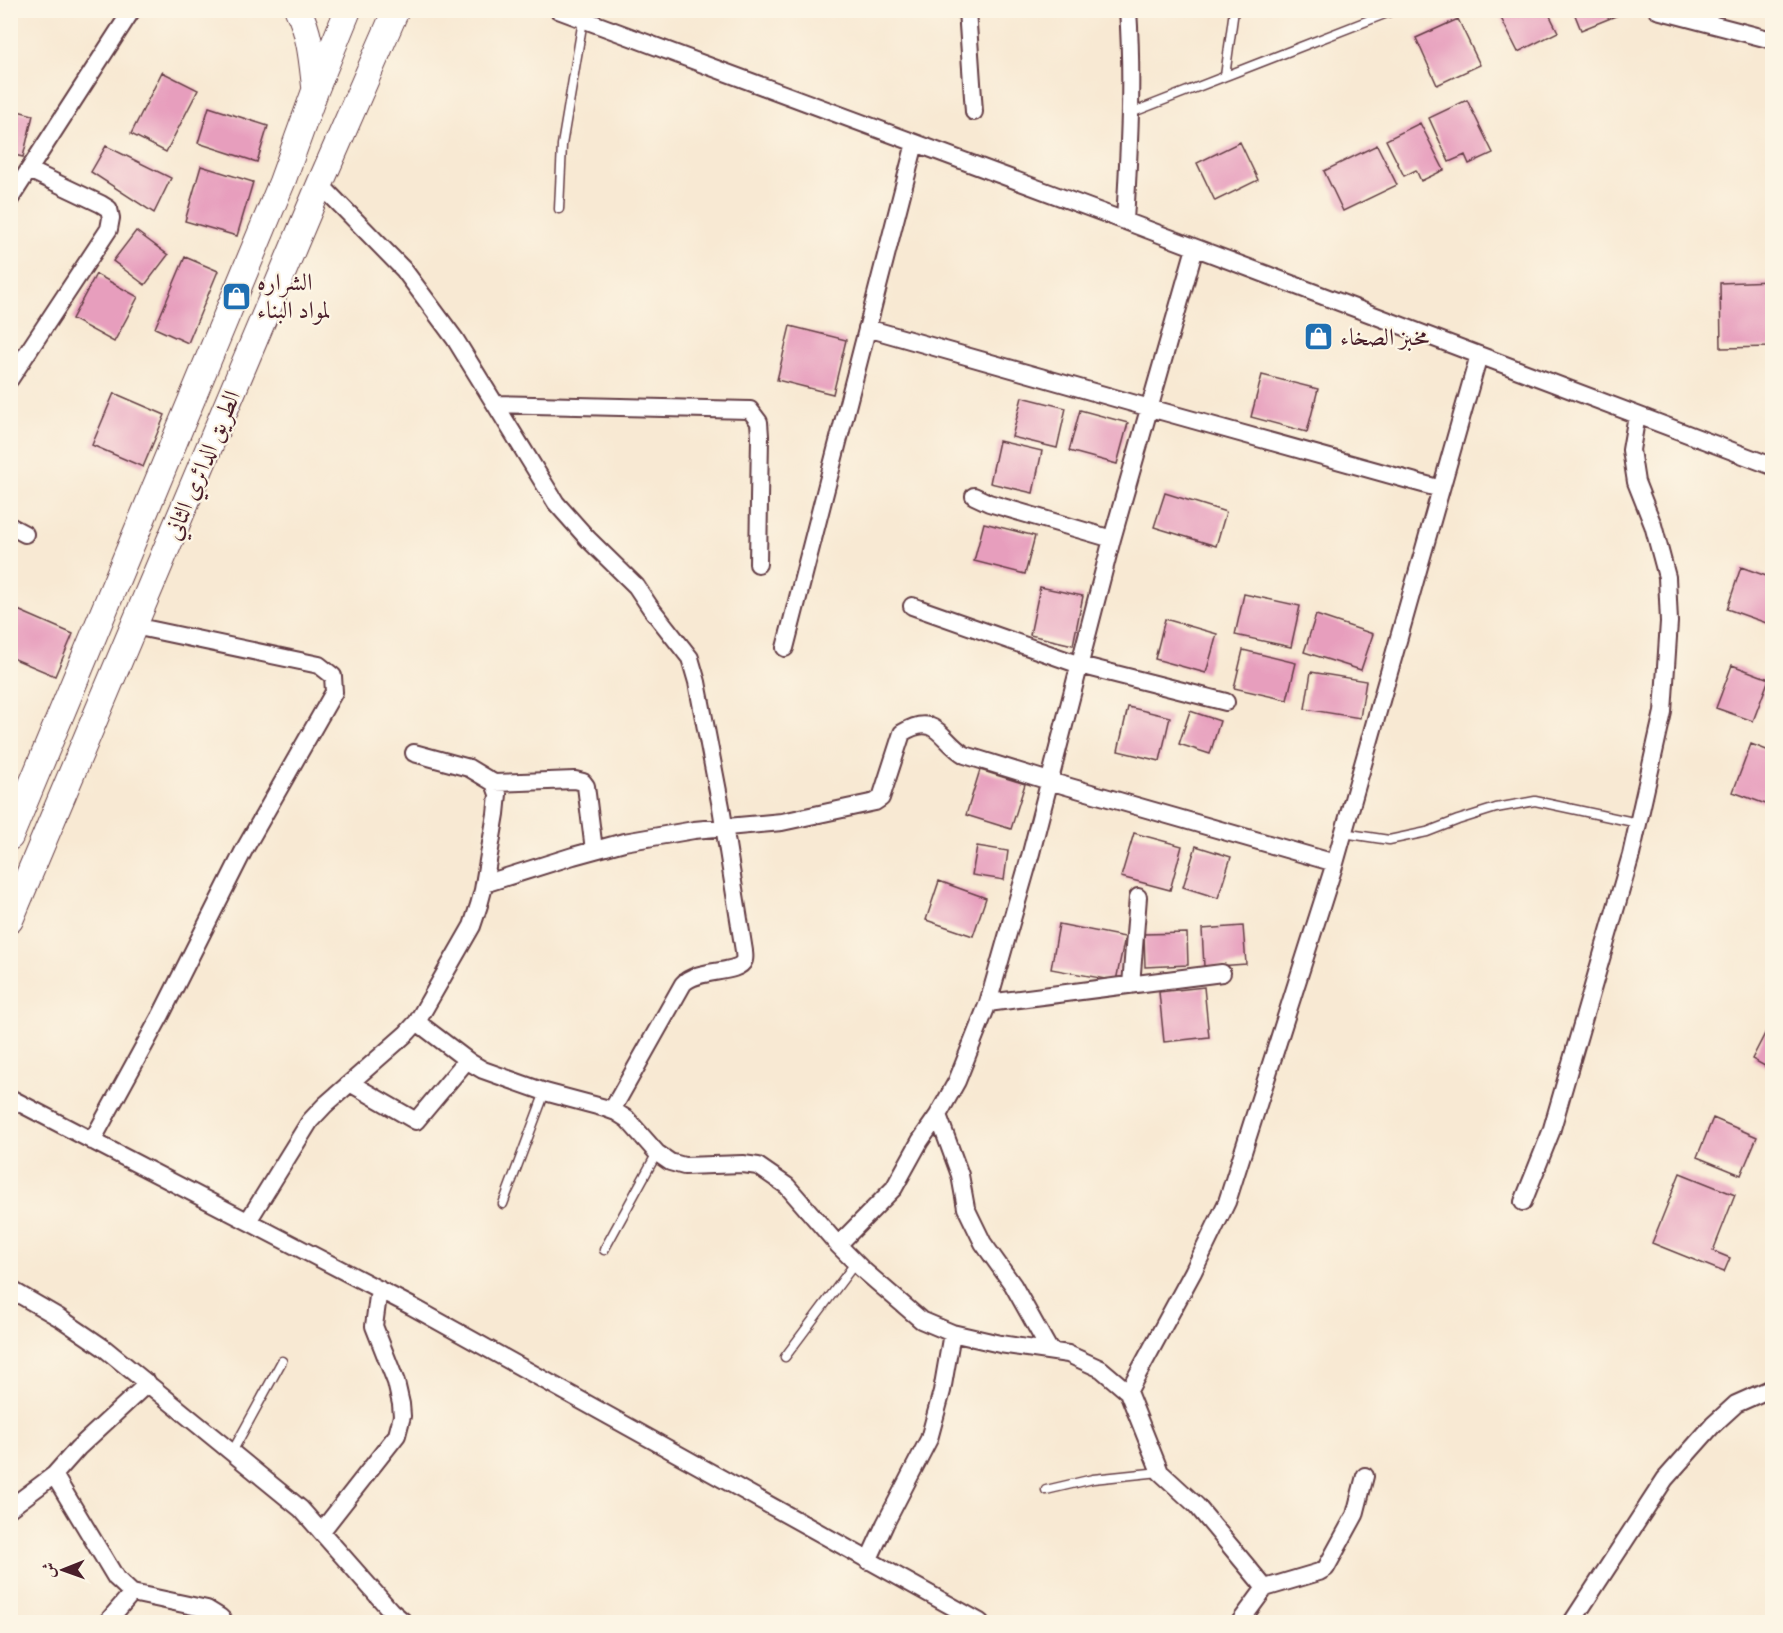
<svg xmlns="http://www.w3.org/2000/svg" width="1783" height="1633" font-family="'IM FELL Great Primer',Amiri,serif">
  <style>
    .building { fill: #e79ebd }
    .lines { fill: none; stroke-linecap: round; stroke-linejoin: round }
    .service-casing { stroke: #643d44; stroke-width: 11 }
    .minor-casing { stroke: #643d44; stroke-width: 20 }
    .primary-casing { stroke: #643d44; stroke-width: 28 }
    .service { stroke: #fff; stroke-width: 8 }
    .minor { stroke: #fff; stroke-width: 16 }
    .primary { stroke: #fff; stroke-width: 26 }
    .labels { text-anchor: middle; dominant-baseline: central; stroke-width: 4.5; stroke-linejoin: round; paint-order: stroke }
    .poi-label { font-size: 24px; fill: #4a1f2b; stroke: #fcf5e5; text-anchor: start }
    .street-label { font-size: 24px; fill: #4a1f2b; stroke: #fcf5e5 }
  </style>
  <rect width="100%" height="100%" fill="#fcf5e5"/>
  <filter id="ink" filterUnits="userSpaceOnUse"><feTurbulence type="fractalNoise" baseFrequency=".0167" numOctaves="2"/><feDisplacementMap in="SourceGraphic" scale="12" xChannelSelector="R" yChannelSelector="G"/><feConvolveMatrix kernelMatrix="1 2 1 2 8 2 1 2 1" color-interpolation-filters="sRGB"/></filter>
  <filter id="wash" filterUnits="userSpaceOnUse"><feTurbulence type="fractalNoise" baseFrequency=".008" numOctaves="4" result="noise"/><feDisplacementMap in="SourceGraphic" scale="24" xChannelSelector="R" yChannelSelector="G"/><feGaussianBlur stdDeviation="1.35" result="paint"/><feColorMatrix in="noise" values="0 0 0 0 0 0 0 0 0 0 0 0 0 0 0 0 0 1.4 0 .05"/><feComposite in="paint" operator="in"/></filter>
  <g filter="url(#wash)">
    <rect width="100%" height="100%" fill="#f8e9d3"/>
    <g id="blocks">
      <path class="building" d="M1497,10H1547L1558,32L1518,52Z
        M1573,10H1622L1623,13L1581,30Z
        M1458,19L1480,65L1437,85L1416,38Z
        M162,72L198,90L166,152L131,134Z
        M1467,100L1493,153L1469,164L1465,155L1449,162L1429,118Z
        M209,107L268,126L257,162L198,143Z
        M10,109L33,115L23,157L10,154Z
        M1420,123L1444,170L1421,181L1416,170L1404,176L1386,140Z
        M1240,142L1258,180L1215,201L1197,163Z
        M1377,145L1397,185L1343,211L1324,171Z
        M106,146L171,178L154,213L91,172Z
        M201,166L253,182L237,236L185,221Z
        M136,231L168,255L145,285L113,261Z
        M185,257L218,271L188,343L155,328Z
        M96,274L138,297L114,342L72,319Z
        M1772,281V347L1721,348L1720,283Z
        M790,326L846,340L833,394L777,380Z
        M1262,375L1318,389L1307,432L1251,417Z
        M114,393L165,415L143,467L92,445Z
        M1022,397L1066,408L1057,448L1012,437Z
        M1080,410L1128,423L1117,464L1069,451Z
        M999,441L1042,451L1033,493L990,483Z
        M1165,493L1226,512L1216,546L1154,527Z
        M984,523L1035,536L1025,574L974,561Z
        M1741,567L1772,578V625L1727,609Z
        M1040,587L1083,596L1073,645L1030,635Z
        M1244,594L1300,606L1291,647L1235,635Z
        M11,607L73,634L55,676L10,657Z
        M1316,615L1373,634L1361,670L1304,652Z
        M1165,619L1217,634L1206,673L1155,659Z
        M1243,650L1296,663L1287,700L1234,688Z
        M1732,665L1769,679L1753,721L1716,708Z
        M1311,672L1366,681L1360,718L1305,709Z
        M1128,707L1170,717L1160,761L1118,751Z
        M1190,711L1220,721L1210,754L1179,744Z
        M1751,744L1772,752V800L1771,806L1733,792Z
        M980,770L1025,784L1011,829L966,815Z
        M1134,833L1182,846L1170,890L1121,877Z
        M977,846L1008,851L1004,880L972,875Z
        M1196,846L1231,857L1218,898L1183,887Z
        M939,881L986,898L973,936L926,920Z
        M1059,924L1125,937L1116,981L1051,969Z
        M1243,926L1246,964L1204,967L1202,929Z
        M1187,933L1188,965L1145,967L1144,934Z
        M1204,987L1209,1037L1164,1042L1159,992Z
        M1772,1020V1070L1752,1059Z
        M1713,1118L1757,1137L1741,1175L1697,1157Z
        M1680,1173L1735,1195L1713,1251L1730,1258L1724,1272L1652,1243Z"/>
    </g>
  </g>
  <g filter="url(#ink)">
    <use href="#blocks" fill-opacity="0" stroke="#643d44" stroke-width="1.5"/>
    <g class="lines">
      <defs>
        <path id="service" d="M1225,76L1234,10
          M1131,113L1395,10
          M559,209L562,145L583,20
          M1343,833L1389,840L1427,832L1458,820L1496,808L1535,801L1638,823
          M503,1204L545,1092
          M604,1250L657,1153
          M785,1357L856,1262
          M232,1452L282,1361
          M1046,1490L1093,1479L1160,1472"/>
        <path id="minor" d="M558,10L1125,221L1772,466
          M967,10L974,112
          M1657,10L1772,40
          M320,184L404,270L455,339L556,503L588,539L636,586L650,607L690,658L697,682L721,807L744,951C744,954 745,957 744,960C739,975 697,968 683,984L612,1110
          M10,199L132,10
          M1125,221C1129,151 1133,81 1128,10
          M867,328L1150,408L1441,489
          M10,379L109,229L111,218L109,209L101,204L29,170
          M495,404L750,410L759,422L760,436L758,564
          M974,496L989,503L1112,539
          M10,526L25,534
          M912,606L1080,665L1226,702
          M785,648L915,143
          M494,783L575,780L583,782L586,786L594,850
          M484,884L573,856L624,842L694,830L782,822L875,802L881,798L902,733C937,711 940,741 965,755L1049,781L1335,863
          M1131,985L1138,897
          M988,1003L1222,973
          M417,1022L471,1063L483,1070L545,1092L605,1108L616,1112L627,1119L657,1153L670,1162L684,1166L743,1164L758,1166L787,1186L838,1245L862,1269L921,1320L952,1333L1000,1344L1068,1354L1101,1369L1128,1392L1160,1472L1197,1506L1265,1588
          M350,1083L416,1121L467,1060
          M10,1098L411,1306L980,1622
          M938,1115L957,1081L988,1003L1031,853L1112,539L1195,248
          M92,1141L161,1015L244,850L334,692L333,676L319,665L134,626
          M1523,1202L1551,1132L1631,855L1663,712L1669,622L1667,577L1653,525L1636,482L1631,450L1637,415
          M248,1221L310,1121L325,1105L407,1033L417,1022L472,926L479,905L483,890L496,814L498,794L494,783L469,768L414,753
          M838,1245L894,1188L920,1141L938,1115L960,1175L966,1208L983,1243L1013,1285L1050,1351
          M10,1289L60,1318L104,1348L301,1509L391,1611L404,1622
          M1128,1392L1193,1272L1227,1202L1335,863L1479,355
          M54,1475L116,1578L132,1593L207,1609L220,1617L225,1622
          M10,1508L54,1475L78,1448L148,1383
          M321,1532L397,1435L402,1416L401,1404L396,1382L374,1326L379,1289
          M868,1561L885,1524L929,1439L942,1391L952,1333
          M107,1622L132,1593
          M1240,1622L1265,1588L1319,1572L1326,1568L1355,1515L1365,1476
          M1572,1622L1665,1479L1713,1425L1736,1404L1772,1388"/>
        <path id="primary" d="M298,10C310,33 312,60 315,86
          M10,837L282,182L315,91L348,10
          M10,920L320,184L396,10"/>
      </defs>
      <use href="#service" class="service-casing"/>
      <use href="#minor" class="minor-casing"/>
      <use href="#primary" class="primary-casing"/>
      <use href="#service" class="service"/>
      <use href="#minor" class="minor"/>
      <use href="#primary" class="primary"/>
    </g>
  </g>
  <defs>
    <symbol id="shop-square" viewBox="-11 -11 22 22"><rect x="-9" y="-9" width="18" height="18" rx="4" fill="#1f6fb2" stroke="#fcf5e5"/><path d="M-5-2.5h2.3a2.7 3.5 0 0 1 5.4 0H5L5.5 6h-11ZM-1.5-2.5h3a1.5 2.3 0 0 0-3 0Z" fill="#fff"/></symbol>
  </defs>
  <g fill-rule="evenodd">
    <use href="#shop-square" x="220" y="280" width="33" height="33"/>
    <use href="#shop-square" x="1302" y="320" width="33" height="33"/>
  </g>
  <g class="labels">
    <g class="poi-label">
      <text x="257" y="282">الشراره<tspan x="257" dy="28">لمواد البناء</tspan></text>
      <text x="1340" y="337">مخبز الصخاء</text>
    </g>
    <g class="street-label">
      <text transform="translate(202 465) rotate(-67)">الطريق الدائري الثاني</text>
    </g>
  </g>
  <rect width="1783" height="1633" fill="none" stroke="#fcf5e5" stroke-width="36"/>
  <g transform="translate(63 1570) rotate(269)" stroke="#fcf5e5" stroke-width="4.5" paint-order="stroke">
  <path d="M0-4.5L10 22L0 15L-10 22Z" fill="#4a1f2b"/>
  <text y="-9" font-size="16" font-weight="bold" text-anchor="middle" fill="#4a1f2b">ش</text>
  </g>
</svg>
